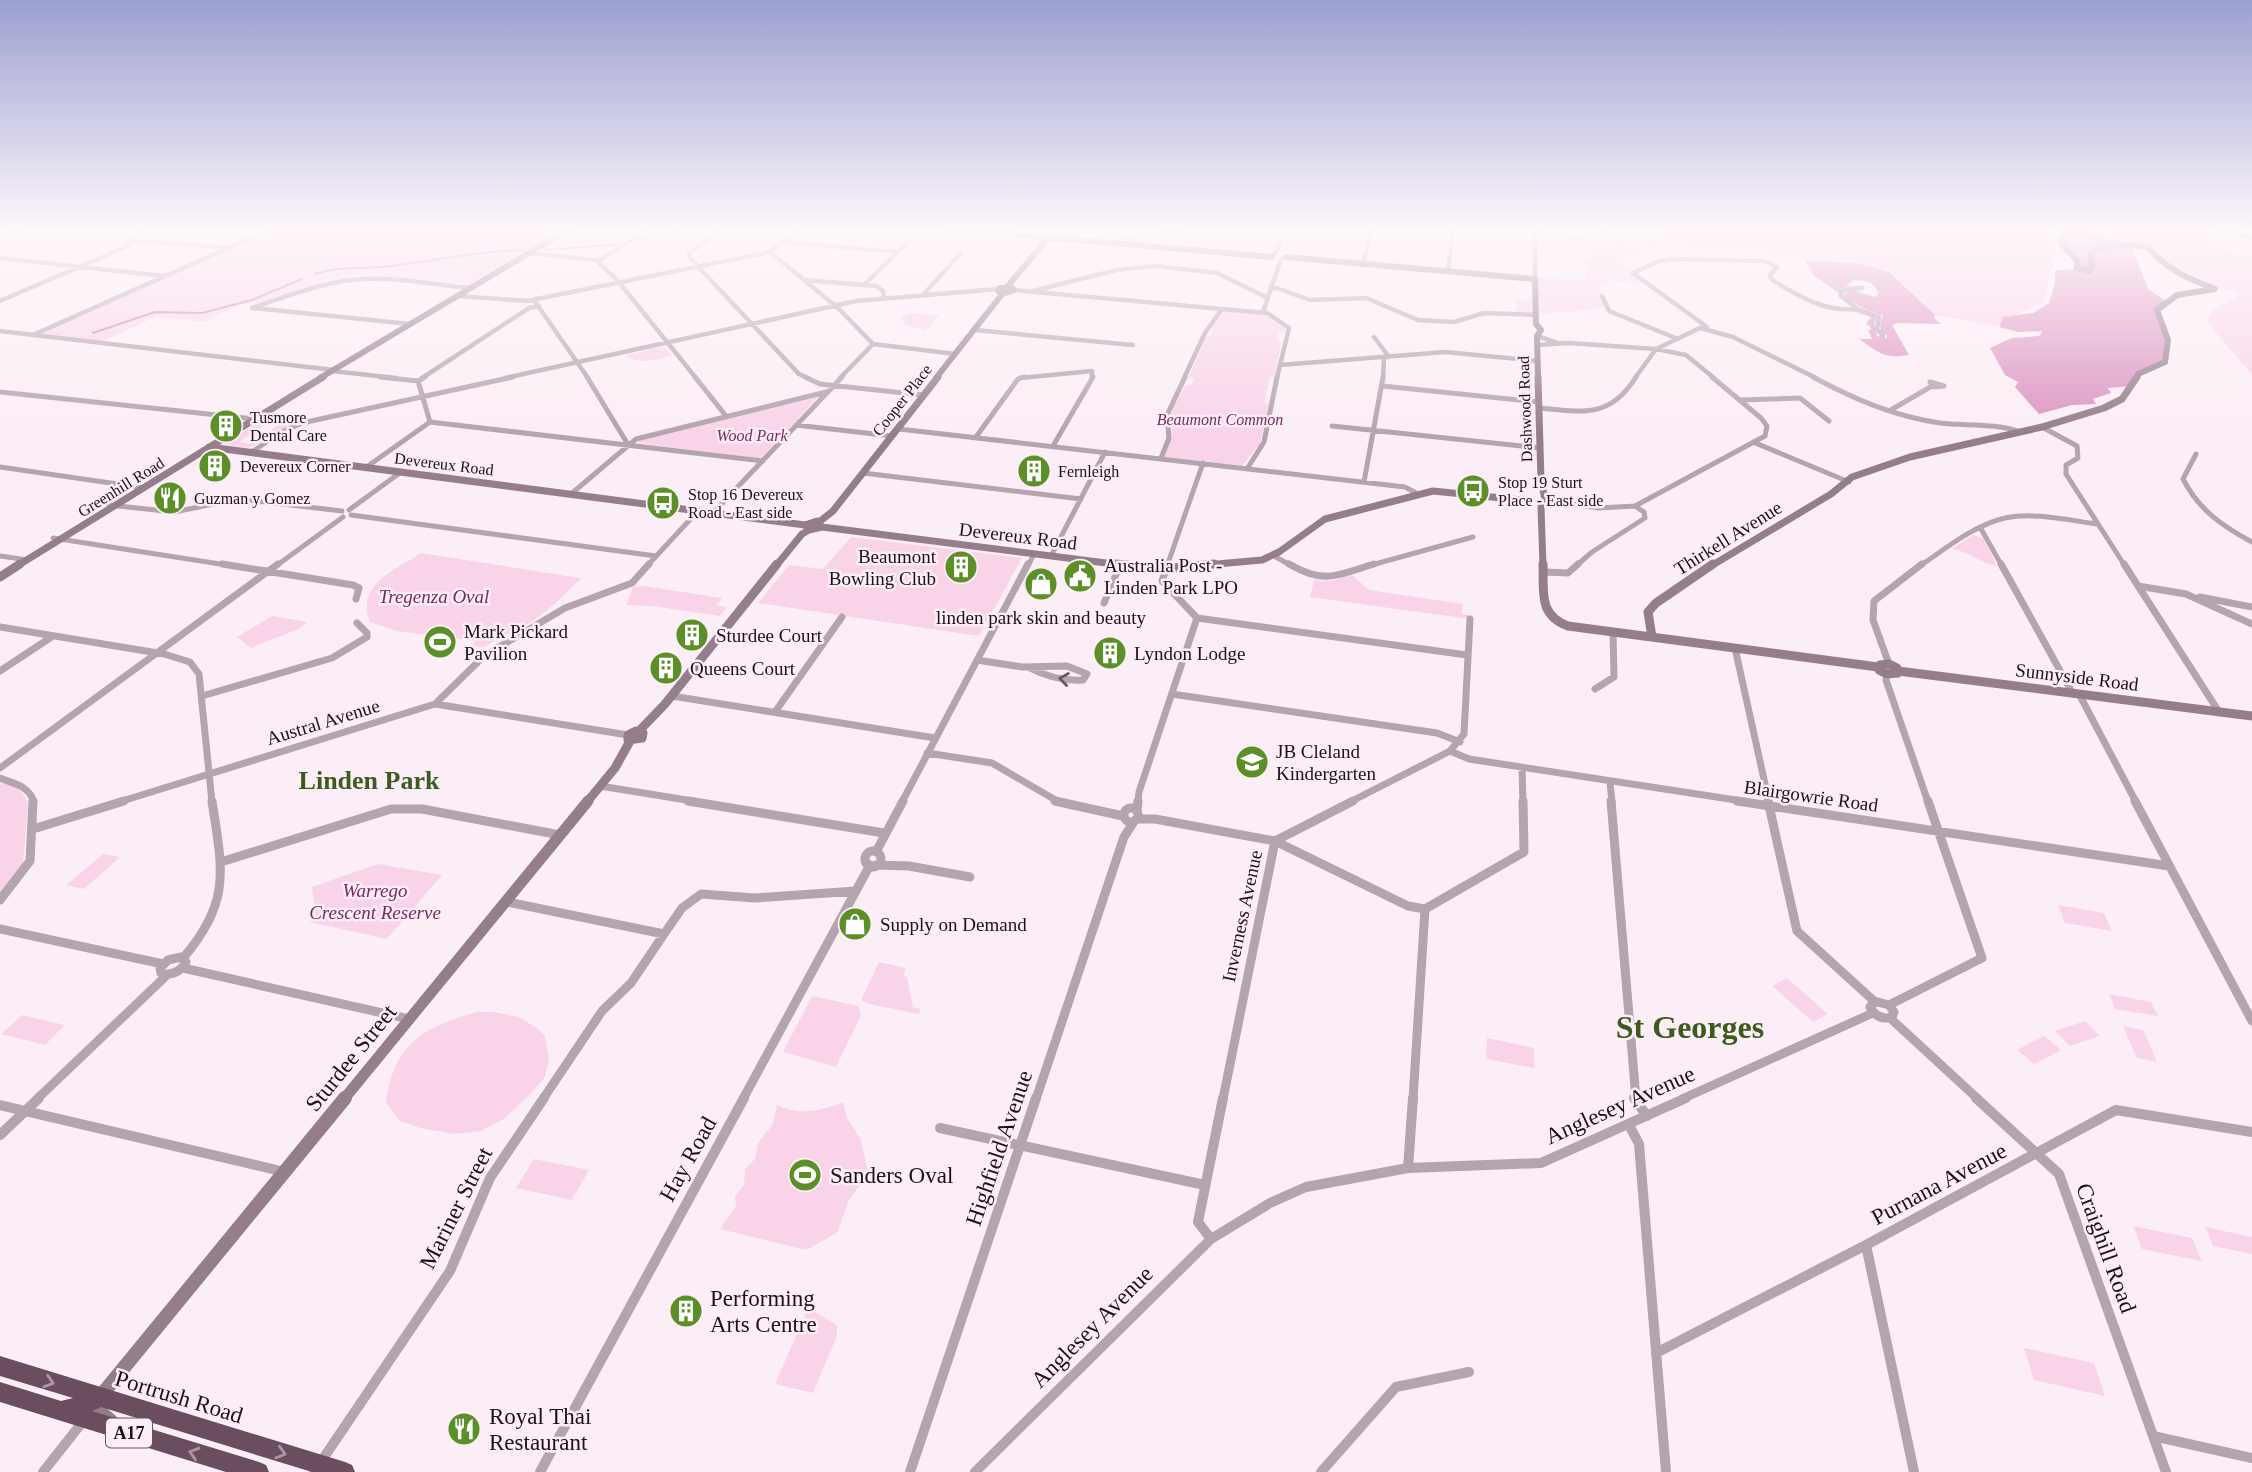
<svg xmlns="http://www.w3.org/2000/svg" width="2252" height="1472" font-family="Georgia,serif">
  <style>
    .green { fill: #f9d4e9 }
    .forest { fill: #dc96c1 }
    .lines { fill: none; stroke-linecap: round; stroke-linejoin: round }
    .stream { stroke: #c783ad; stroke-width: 2 }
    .street-far4 { stroke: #b3a4ad; stroke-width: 4.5 }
    .street-far3 { stroke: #b3a4ad; stroke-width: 5 }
    .street-far2 { stroke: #b3a4ad; stroke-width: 7 }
    .street-far1 { stroke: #b3a4ad; stroke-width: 9 }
    .street { stroke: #b3a4ad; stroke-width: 10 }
    .secondary-far4 { stroke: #947e8b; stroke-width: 6 }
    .secondary-far3 { stroke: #947e8b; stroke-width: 7 }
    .secondary-far2 { stroke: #947e8b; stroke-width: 9 }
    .secondary-far1 { stroke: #947e8b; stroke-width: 11 }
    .secondary { stroke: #947e8b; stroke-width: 14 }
    .highway { fill: #6a4d5e; fill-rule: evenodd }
    .oneway { stroke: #685a62 }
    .oneway2 { stroke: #ac95a2 }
    .labels { text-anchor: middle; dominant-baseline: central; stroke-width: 5; stroke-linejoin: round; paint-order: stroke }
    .far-street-label { font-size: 16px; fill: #1d1118; stroke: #fceef6 }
    .far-poi-label { font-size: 16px; fill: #1d1118; stroke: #fceef6; text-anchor: start }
    .far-park-label { font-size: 16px; font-style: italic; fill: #7a2960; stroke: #fceef6 }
    .shield { fill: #fceef6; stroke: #60535b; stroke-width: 2 }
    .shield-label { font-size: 18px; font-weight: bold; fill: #1d1118 }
    .street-label { font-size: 19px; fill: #1d1118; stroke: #fceef6 }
    .poi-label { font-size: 19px; fill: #1d1118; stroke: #fceef6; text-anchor: start }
    .park-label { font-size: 19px; font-style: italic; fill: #7a2960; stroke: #fceef6 }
    .near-street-label { font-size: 23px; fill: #1d1118; stroke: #fceef6 }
    .near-poi-label { font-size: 23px; fill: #1d1118; stroke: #fceef6; text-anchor: start }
    .district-label { font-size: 26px; font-weight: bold; fill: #3b5c1c; stroke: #fceef6 }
    .near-district-label { font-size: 32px; font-weight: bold; fill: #3b5c1c; stroke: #fceef6 }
  </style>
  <rect width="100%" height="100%" fill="#fceef6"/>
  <path class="green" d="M280,228H522L559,232L473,284L360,275L317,283L287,297L237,306L204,322L155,317L103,341L41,333Z
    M1681,228H2051L2055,259L2043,302L1995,326L1935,315L1889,272L1857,263L1805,261L1791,254L1666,245L1639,252L1619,261L1632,269L1633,273L1646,284L1609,281L1598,286L1606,307L1573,312L1516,314L1517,299L1536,300L1535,277L1586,281L1587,266L1581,264L1597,249L1590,247L1599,241L1610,244L1615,241L1640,243Z
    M2064,228L2222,230L2209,240C2218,252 2237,254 2252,256V375L2207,322L2211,311L2239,296L2238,291L2215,289L2190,281L2153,250Z
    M1225,311L1263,315L1285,328V332L1279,333L1276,340L1281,341L1275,377H1270L1264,403L1269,404L1260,444L1242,466L1163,457L1172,438L1171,410L1186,385H1191L1194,378L1189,377L1206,336L1210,337L1214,330L1210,329Z
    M912,313L939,315L925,331L906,325L901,317Z
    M662,346L672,355C658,360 639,365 626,356Z
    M816,396L817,398L763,456L758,458L638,443L640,440Z
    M262,420L291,421L292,424L272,435L265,434L278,425L266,424L239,442L251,444L260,438L267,439L249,448L224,444Z
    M1973,535L1983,538L1997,566C1981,564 1969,551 1952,549Z
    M851,537L1022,558L979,636L758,603L789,565L823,569Z
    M421,553L580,578H581C553,607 526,633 486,640H497L484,647L473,646L475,641L396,631L370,622C355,585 395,570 421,553Z
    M1352,575L1369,590L1463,604L1462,614L1470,615V619L1310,597L1314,580L1330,581Z
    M644,586L722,598L716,605L727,607L720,616L652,606L626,605L633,587Z
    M272,616L308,622L298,629L251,648L237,637Z
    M0,781C13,784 25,791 28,805L23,865L0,895Z
    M103,854L120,857L84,889L66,885Z
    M378,864L442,875L387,939L310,922L316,916L312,887Z
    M2058,905L2104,913L2112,931L2065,923Z
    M879,962L906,968L903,976L907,977L913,1007L921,1009L919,1014L869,1004L861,1000Z
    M1787,978L1828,1014L1813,1022L1772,986Z
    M2109,994L2151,1002L2158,1016L2115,1009Z
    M812,996L858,1006L861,1015L836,1067L783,1052Z
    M477,1012H494L518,1017L537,1028L545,1036L549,1060L544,1079L532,1092L504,1119L481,1131L454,1134L420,1128L400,1121L386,1103C393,1044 423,1027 477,1012Z
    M22,1015L65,1025L45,1045L1,1034Z
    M2085,1021L2100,1036L2070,1046L2055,1031Z
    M2123,1026L2143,1030L2157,1062L2137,1058Z
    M2044,1036L2061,1050L2034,1064L2017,1050Z
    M1487,1038L1534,1048V1068L1486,1059Z
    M843,1102L847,1118L861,1140L868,1173L849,1200L837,1233L806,1250L720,1229L736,1207L735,1196L744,1185L745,1169L755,1159L758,1143L773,1124L777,1105C799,1116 821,1111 843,1102Z
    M534,1159L589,1170L572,1200L516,1188Z
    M2133,1226L2192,1238L2202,1261L2142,1249Z
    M2205,1227L2252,1237V1254L2213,1246Z
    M808,1308L837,1325V1336L813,1393L775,1384Z
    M2024,1348L2094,1363L2105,1396L2034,1380Z"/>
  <path class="forest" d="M2063,228H2079L2130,244L2148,289L2166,301L2157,310L2168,340L2165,362L2138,374L2131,386L2108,388L2111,393L2093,399L2096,404L2072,405L2039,414L2015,387L2018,382L2005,375L1990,348L2012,338L2040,336L2042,331L2019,332L1999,327L2003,317L2033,313L2049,303L2055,283V270L2077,269L2078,264L2060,242Z
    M1805,261L1857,263L1889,272L1935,315L1934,318L1941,324L1899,323L1892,325L1909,355C1883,359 1880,353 1859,339H1872L1868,330H1871L1870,326L1866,324L1871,317L1853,311L1862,310L1877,317L1874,323L1877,336L1887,338V335L1881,333L1880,324L1883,316L1863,308L1843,296L1850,289L1875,297L1879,294C1874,281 1866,281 1853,280L1839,293L1814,276Z"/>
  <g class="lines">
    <path class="stream" d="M632,241L690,228
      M546,250L622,244
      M315,274C340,266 366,269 392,266C436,260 478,251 523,250
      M93,333L155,312L202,313L252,300L302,279"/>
    <path class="street-far4" d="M118,228H147
      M534,228L566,231
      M724,228L689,253L690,258L799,374L808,378
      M799,228L770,252L838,308L873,344L956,354
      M1535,228V279
      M1536,233C1556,235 1594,244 1608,228
      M0,237L23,228
      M132,240L229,248
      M783,242L898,252
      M1116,243L1123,238L1194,228
      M529,253L596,260L618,281L696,378
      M1275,254L1284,235
      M0,258L163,276
      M599,261L650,228
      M1363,264L1372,228
      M1448,272L1453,228
      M804,280L876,286L883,291L884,299
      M864,285L923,228
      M1271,286L1310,300L1366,298L1418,320L1454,322L1484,313L1536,315
      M1014,290L1222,309
      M1033,291L1117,270L1156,266L1217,273L1266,297
      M923,295L960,254
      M458,296L527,301L770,252
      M1602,296L1609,311L1678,339
      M534,300L588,378
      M0,301L128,246L139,229
      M252,308C285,297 317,284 351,280C390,275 432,285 471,288
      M253,308L410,324
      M1858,309L1879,317L1877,329L1883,336
      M1263,312L1281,259
      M1707,327L1633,273L1659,261L1673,259L1765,261L1777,267L1770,275L1772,280C1800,297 1824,312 1858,309L1841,296V293L1847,289L1862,288
      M975,330L1133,345
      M0,331L334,370
      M33,335L273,228
      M1537,336L1558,343
      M1374,337L1389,357
      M1537,345L1568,343L1656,349L1700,328L1733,337L1816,378
      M1280,365L1445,352L1538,361
      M332,371L396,378
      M422,378L529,308L539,306
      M505,378L856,301L998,289
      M840,378L873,344
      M1020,378L1092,371V378
      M1184,378L1205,333L1222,309L1267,313L1289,328L1277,378
      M1383,378L1384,357
      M1635,378L1656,349L1686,355L1714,378"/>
    <path class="street-far3" d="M587,377L627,443
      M695,377L726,416
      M805,377L820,384L923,395
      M1813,377C1854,399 1893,416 1940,423C1967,426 1995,423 2021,432
      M418,381L425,377
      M1930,382L1944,386L1934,387Z
      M1383,386L1539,402
      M0,392L255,419
      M1741,400L1800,398L1829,421
      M1539,408C1582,412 1610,419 1636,377
      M1889,411L1932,386
      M430,422L763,461
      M796,425L892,436
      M1332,426L1540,448
      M2042,427L2077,446L2078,458L2066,465V474L2125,566
      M899,429L1405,487L1418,494
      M976,437L1018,379L1024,377
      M1753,442L1849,482
      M1053,446L1093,377
      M250,453L282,432L302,423L513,377
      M2196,454L2183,479C2199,510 2222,526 2252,542
      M1161,458L1169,438L1167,415L1185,377
      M0,467L145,488
      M365,468L430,422L418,381L380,377
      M1247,469L1264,442L1277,377
      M863,473L1081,499
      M1364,482L1383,377
      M571,494L636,439L826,392
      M1549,501L1599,508L1635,506L1765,436L1767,426L1761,418L1712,377
      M109,505L174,512L239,499L342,511
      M349,510L401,472
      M713,513L842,377
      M351,515L656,556
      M1980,527L2002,566
      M53,538L233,566
      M0,556L28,560
      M1051,556L1105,452
      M1274,556L1292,566
      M276,566L343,517
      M647,566L698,511
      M1028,566L1034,554
      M1167,566L1203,463
      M1368,566L1473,537
      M1576,566L1592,552L1645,518L1644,512L1635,506
      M1920,566C1945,549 1974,525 2005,518C2034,512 2067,520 2097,524"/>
    <path class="street-far2" d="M222,564L353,585L359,588L356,599
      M1289,564C1325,585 1337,575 1374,564
      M2001,564L2073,694
      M2124,564L2219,712
      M1544,572L1568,573L1578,564
      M2138,586L2186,594L2252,624
      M2200,597L2252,607
      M1104,603L1120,565
      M1197,618L1467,655
      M0,627L164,654L190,662L199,674L212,802
      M1735,648L1769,802
      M977,660L1022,667L1067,666L1087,674L1083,680C1064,681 1047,677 1030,668
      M1889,664L1873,620L1874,601L1922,564
      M0,671L53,636
      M1887,674L1886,680L1928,802
      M1595,689L1614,677L1613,632
      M1172,694L1437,733L1460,742
      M2079,694L2136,802
      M202,696L332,658L367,637V633L357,623
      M672,696L935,738
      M435,704L484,656L565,608L632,583L649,564
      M775,712L842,617
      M1450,751L1469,759L1749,802
      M927,753L992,763L1059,802
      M0,768L278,564
      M1522,768L1523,802
      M0,778C15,784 29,786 34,802
      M1610,782L1612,802
      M600,786L699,802
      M119,802L435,704L628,735
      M902,802L1028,564
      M1138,802L1139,792L1197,618L1162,581L1168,564
      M1350,802L1450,751L1464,734L1470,619"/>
    <path class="street-far1" d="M688,801L884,833
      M1055,801L1123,816
      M1611,801L1636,1099
      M1737,801L2169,866
      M1768,801L1797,931L1874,1001
      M2135,801L2252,1021
      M1124 815a7 7 0 1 1 14 0a7 7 0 1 1-14 0Z
      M1137,811L1138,801
      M1137,819H1155L1275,841L1408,906L1425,909
      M33,829L124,801
      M865 859a8 8 0 1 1 16 0a8 8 0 1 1-16 0Z
      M876,852L903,801
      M221,862L391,809H422L560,835
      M876,865L909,866L970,877
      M0,900L30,861L33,801
      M507,902L664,934L682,908L701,894L755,898L856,891
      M0,929L163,964
      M181,957L186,962C180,972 172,976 161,973L160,968L168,960Z
      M184,957C232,901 222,868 212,801
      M183,968L409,1019
      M1874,1001L1889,1005L1894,1012L1892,1017C1882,1020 1875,1016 1870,1007Z
      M1889,1005L1982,958L1928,801
      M1890,1018L1978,1099
      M37,1099L167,975
      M543,1099L602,1011L631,983L664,934
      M743,1099L870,865
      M1036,1099L1124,837L1135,820
      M1223,1099L1275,841L1353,801
      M1413,1099L1425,909L1524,852L1523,801
      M1682,1099L1873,1013"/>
    <path class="street" d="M1634,1098L1647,1116
      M1976,1098L2059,1174L2166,1472
      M0,1105L285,1172
      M1629,1125L1639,1144L1666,1472
      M940,1128L1205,1185
      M0,1135L39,1098
      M1408,1168L1413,1098
      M1211,1239L1198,1222L1223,1098
      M1866,1245L1914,1472
      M1656,1353L1866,1245L2116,1110L2252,1132
      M2153,1436L2252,1458
      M43,1472L84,1420
      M314,1472L450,1271L490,1178L544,1098
      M540,1472L744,1098
      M910,1472L1036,1098
      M975,1472L1211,1239L1270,1203L1306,1187L1408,1168L1541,1163L1686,1098
      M1321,1472L1396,1387L1469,1372"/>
    <path class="secondary-far4" d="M942,228L1272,257
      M2063,228L2060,242L2077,261V268L2089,271L2092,267L2091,253C2104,241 2131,245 2148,247C2167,270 2187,278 2215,289L2177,295L2157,310L2168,340L2165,362L2138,374L2136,378
      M2217,228L2252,237
      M1286,257L1535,279L1536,324L1541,330L1537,336L1538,378
      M1007,287L1049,237
      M1010,287L1014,290L1005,293L998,291L1000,288Z
      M320,378L571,228
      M936,378L1003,293"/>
    <path class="secondary-far3" d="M1538,377L1541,481L1545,499
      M209,447L805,525L817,521L822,527
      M1541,507L1543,566
      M819,522L833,511L938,377
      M805,525L809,530L822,527L1130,566
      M17,566L323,377
      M776,566L802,534L809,530
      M1195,566L1262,560L1279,552L1325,519L1433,491L1530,501
      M1711,566L1831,494L1852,477L1910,457L2042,427L2104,408L2122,399L2137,377"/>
    <path class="secondary-far2" d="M1116,564L1165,569L1214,564
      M1543,564C1544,592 1538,615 1568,626L1878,667
      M0,577L20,564
      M1652,637L1648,612L1656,603L1713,564
      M1889,664L1897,668L1898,673L1887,674L1879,670L1880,665Z
      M1898,671L2252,716
      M636,731L643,733L642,738L628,740V735Z
      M639,731L665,704L777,564
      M587,802L615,768L630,741"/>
    <path class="secondary-far1" d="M344,1099L588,801"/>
    <path class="secondary" d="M111,1421L99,1411V1398L345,1098"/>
    <path class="highway" d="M0,1356L345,1462L352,1465L355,1472H312L101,1407L92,1411L259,1462L266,1465L269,1472H226L0,1402V1382L61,1401L73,1398L0,1376Z"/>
  </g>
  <defs><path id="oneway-chevron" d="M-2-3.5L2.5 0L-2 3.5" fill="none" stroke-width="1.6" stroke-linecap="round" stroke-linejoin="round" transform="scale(1.75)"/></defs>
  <use class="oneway" href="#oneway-chevron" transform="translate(1064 679) rotate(-172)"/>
  <g class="oneway2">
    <use href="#oneway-chevron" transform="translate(49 1382) rotate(18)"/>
    <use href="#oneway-chevron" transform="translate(194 1453) rotate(-163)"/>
    <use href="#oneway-chevron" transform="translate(281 1453) rotate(17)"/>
  </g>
  <linearGradient id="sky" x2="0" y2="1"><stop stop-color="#9ba0d0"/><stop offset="0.53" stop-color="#fef7fb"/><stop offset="1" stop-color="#fef7fb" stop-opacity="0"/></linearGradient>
  <rect width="2252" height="434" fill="url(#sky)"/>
  <defs>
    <symbol id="building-disc" viewBox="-11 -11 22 22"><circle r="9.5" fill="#5c8f28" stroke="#fceef6"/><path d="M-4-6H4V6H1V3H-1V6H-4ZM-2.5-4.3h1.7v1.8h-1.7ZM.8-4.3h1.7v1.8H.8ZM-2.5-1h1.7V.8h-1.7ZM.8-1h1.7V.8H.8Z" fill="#fff"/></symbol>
    <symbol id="bus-disc" viewBox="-11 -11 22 22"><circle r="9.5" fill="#5c8f28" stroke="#fceef6"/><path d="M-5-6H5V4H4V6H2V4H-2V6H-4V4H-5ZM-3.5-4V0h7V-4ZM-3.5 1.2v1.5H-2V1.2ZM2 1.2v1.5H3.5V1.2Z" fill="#fff"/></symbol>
    <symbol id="restaurant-disc" viewBox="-11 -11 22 22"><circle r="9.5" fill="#5c8f28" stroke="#fceef6"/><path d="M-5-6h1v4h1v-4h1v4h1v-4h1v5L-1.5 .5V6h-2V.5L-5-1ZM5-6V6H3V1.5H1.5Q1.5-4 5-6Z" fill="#fff"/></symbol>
    <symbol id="civic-disc" viewBox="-11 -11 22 22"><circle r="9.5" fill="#5c8f28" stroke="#fceef6"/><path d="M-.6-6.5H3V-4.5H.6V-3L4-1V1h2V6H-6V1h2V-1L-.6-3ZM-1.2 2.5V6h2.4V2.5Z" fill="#fff"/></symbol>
    <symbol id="shop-disc" viewBox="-11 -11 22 22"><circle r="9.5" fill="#5c8f28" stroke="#fceef6"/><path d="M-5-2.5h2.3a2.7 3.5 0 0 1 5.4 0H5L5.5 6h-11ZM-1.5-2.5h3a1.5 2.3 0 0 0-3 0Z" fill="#fff"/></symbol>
    <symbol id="stadium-disc" viewBox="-11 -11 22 22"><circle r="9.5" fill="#5c8f28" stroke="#fceef6"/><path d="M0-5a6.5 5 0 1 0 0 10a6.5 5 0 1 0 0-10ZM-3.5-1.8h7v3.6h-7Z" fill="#fff"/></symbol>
    <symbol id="school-disc" viewBox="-11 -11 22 22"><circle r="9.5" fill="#5c8f28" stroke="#fceef6"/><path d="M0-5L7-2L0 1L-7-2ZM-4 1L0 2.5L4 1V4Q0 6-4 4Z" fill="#fff"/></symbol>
  </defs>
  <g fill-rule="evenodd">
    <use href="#building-disc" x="207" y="407" width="38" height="38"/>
    <use href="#building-disc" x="196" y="447" width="38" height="38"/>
    <use href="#building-disc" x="1015" y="452" width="38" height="38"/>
    <use href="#bus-disc" x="1454" y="472" width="38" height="38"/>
    <use href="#restaurant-disc" x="151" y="479" width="38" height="38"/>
    <use href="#bus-disc" x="644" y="484" width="38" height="38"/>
    <use href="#building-disc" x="942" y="548" width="38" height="38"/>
    <use href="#civic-disc" x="1061" y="557" width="38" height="38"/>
    <use href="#shop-disc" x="1022" y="565" width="38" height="38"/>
    <use href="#building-disc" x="673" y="616" width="38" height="38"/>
    <use href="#stadium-disc" x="421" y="623" width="38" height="38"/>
    <use href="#building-disc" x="1091" y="634" width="38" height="38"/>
    <use href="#building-disc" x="647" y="649" width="38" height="38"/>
    <use href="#school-disc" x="1233" y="743" width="38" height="38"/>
    <use href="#shop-disc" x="836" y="905" width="38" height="38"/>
    <use href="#stadium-disc" x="786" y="1156" width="38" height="38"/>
    <use href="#building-disc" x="667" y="1292" width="38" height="38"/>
    <use href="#restaurant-disc" x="445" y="1410" width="38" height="38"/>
  </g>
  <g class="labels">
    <g class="far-street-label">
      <text transform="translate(902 400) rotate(-52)">Cooper Place</text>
      <text transform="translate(1525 409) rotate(-92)">Dashwood Road</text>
      <text transform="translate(444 464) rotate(7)">Devereux Road</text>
      <text transform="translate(121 487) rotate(-32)">Greenhill Road</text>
    </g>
    <g class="far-poi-label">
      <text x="250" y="417">Tusmore<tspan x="250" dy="18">Dental Care</tspan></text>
      <text x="240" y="466">Devereux Corner</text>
      <text x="1058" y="471">Fernleigh</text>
      <text x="1498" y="482">Stop 19 Sturt<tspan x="1498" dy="18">Place - East side</tspan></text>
      <text x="688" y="494">Stop 16 Devereux<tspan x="688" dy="18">Road - East side</tspan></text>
      <text x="194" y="498">Guzman y Gomez</text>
    </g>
    <g class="far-park-label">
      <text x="1220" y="419">Beaumont Common</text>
      <text x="752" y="435">Wood Park</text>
    </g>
    <rect class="shield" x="106" y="1418.5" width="46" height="29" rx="5"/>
    <g class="shield-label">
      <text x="129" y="1433">A17</text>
    </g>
    <g class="street-label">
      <text transform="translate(1018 536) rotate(7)">Devereux Road</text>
      <text transform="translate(1728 538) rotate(-32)">Thirkell Avenue</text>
      <text transform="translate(2077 677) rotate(7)">Sunnyside Road</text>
      <text transform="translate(323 722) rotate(-17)">Austral Avenue</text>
      <text transform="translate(1811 796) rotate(8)">Blairgowrie Road</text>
      <text transform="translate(1242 916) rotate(-78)">Inverness Avenue</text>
    </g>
    <g class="poi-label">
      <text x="936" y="556" text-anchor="end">Beaumont<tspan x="936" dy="22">Bowling Club</tspan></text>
      <text x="1104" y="565">Australia Post -<tspan x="1104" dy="22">Linden Park LPO</tspan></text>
      <text x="1041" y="617" text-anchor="middle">linden park skin and beauty</text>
      <text x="464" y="631">Mark Pickard<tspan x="464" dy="22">Pavilion</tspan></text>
      <text x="716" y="635">Sturdee Court</text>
      <text x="1134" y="653">Lyndon Lodge</text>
      <text x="690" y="668">Queens Court</text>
      <text x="1276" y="751">JB Cleland<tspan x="1276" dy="22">Kindergarten</tspan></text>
      <text x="880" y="924">Supply on Demand</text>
    </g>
    <g class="park-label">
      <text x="434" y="596">Tregenza Oval</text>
      <text x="375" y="890">Warrego<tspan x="375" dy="22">Crescent Reserve</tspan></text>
    </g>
    <g class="near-street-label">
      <text transform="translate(351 1058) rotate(-51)">Sturdee Street</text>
      <text transform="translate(1620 1105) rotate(-24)">Anglesey Avenue</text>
      <text transform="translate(999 1148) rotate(-71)">Highfield Avenue</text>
      <text transform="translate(688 1159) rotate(-61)">Hay Road</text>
      <text transform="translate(1939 1184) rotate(-28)">Purnana Avenue</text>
      <text transform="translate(456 1208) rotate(-63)">Mariner Street</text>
      <text transform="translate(2106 1248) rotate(70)">Craighill Road</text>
      <text transform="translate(1092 1327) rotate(-45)">Anglesey Avenue</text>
      <text transform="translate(179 1397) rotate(17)">Portrush Road</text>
    </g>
    <g class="near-poi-label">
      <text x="830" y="1175">Sanders Oval</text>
      <text x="710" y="1298">Performing<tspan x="710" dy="26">Arts Centre</tspan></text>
      <text x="489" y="1416">Royal Thai<tspan x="489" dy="26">Restaurant</tspan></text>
    </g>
    <g class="district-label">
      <text x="369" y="780">Linden Park</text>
    </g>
    <g class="near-district-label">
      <text x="1690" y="1027">St Georges</text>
    </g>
  </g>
</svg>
